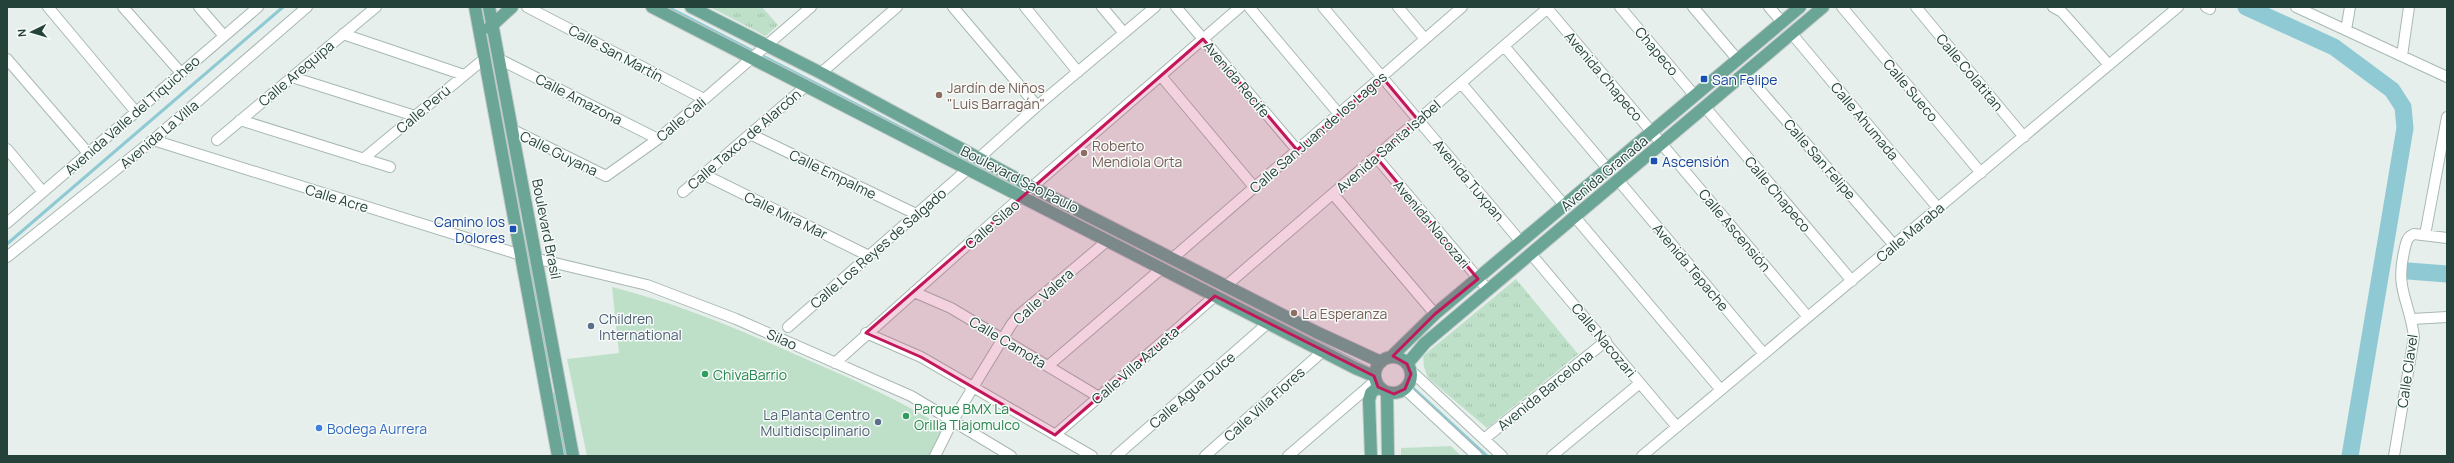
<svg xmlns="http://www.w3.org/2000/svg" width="2454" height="463" font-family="Manrope,sans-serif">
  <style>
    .grass { fill: #bfe0c8 }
    .park { fill: url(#park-tufts) }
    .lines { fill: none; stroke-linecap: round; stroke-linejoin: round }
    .stream { stroke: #8ec9d4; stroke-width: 3 }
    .river { stroke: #8ec9d4; stroke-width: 17 }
    .minor-casing { stroke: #a8b8b2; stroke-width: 12 }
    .major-casing { stroke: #c2cac8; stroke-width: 14 }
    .minor { stroke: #fff; stroke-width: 10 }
    .major { stroke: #6aa596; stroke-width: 12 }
    .marked { fill: #c2185b; fill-opacity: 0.2; stroke: #c2185b; stroke-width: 3; stroke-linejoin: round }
    .transit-dot { fill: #1a4fb4; stroke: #f7fbf9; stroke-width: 1.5 }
    .education-dot { fill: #8d6e63; stroke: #f7fbf9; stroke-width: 1.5 }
    .service-dot { fill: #5c6f8a; stroke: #f7fbf9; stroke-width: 1.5 }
    .leisure-dot { fill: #2e9e5b; stroke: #f7fbf9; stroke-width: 1.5 }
    .shop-dot { fill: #3f7fe0; stroke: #f7fbf9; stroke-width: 1.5 }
    .labels { text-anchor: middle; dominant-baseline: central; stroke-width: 3; stroke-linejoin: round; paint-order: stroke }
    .street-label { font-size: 14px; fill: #24423a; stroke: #f7fbf9 }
    .transit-label { font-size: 14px; fill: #164399; stroke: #f7fbf9; text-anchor: start }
    .education-label { font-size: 14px; fill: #785e54; stroke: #f7fbf9; text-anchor: start }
    .service-label { font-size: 14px; fill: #4e5e75; stroke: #f7fbf9; text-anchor: start }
    .leisure-label { font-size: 14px; fill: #27864d; stroke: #f7fbf9; text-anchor: start }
    .shop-label { font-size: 14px; fill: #366cbe; stroke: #f7fbf9; text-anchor: start }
  </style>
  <defs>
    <pattern id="park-tufts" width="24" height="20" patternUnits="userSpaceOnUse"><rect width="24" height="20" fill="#bfe0c8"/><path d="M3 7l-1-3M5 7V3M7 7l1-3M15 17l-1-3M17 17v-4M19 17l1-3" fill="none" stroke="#a4c1ad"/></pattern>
  </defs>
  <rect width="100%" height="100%" fill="#e6efeb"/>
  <path class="grass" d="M612,287C680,304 743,331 808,360C854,380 900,400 943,427L929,456H587L567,359L619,353Z
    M1451,446L1461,456H1401V448Z"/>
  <path class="park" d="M710,7H762L778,25L766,36Z
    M1516,279L1578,354L1487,428L1428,378L1424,367L1423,356Z"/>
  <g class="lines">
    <path class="stream" d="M668,7L751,50
      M487,36L520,209
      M765,57L1022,190
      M1034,196L1367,367
      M525,234L549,366
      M7,244L283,7
      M1412,387L1487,456
      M554,394L565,456"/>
    <path class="river" d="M2246,7L2334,47L2392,90L2403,107L2405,128L2350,456
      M2408,271L2447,274"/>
    <defs>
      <path id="minor" d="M48,7L136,112
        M123,7L181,73
        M199,7L224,36
        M527,7L704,99
        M953,7L1037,106
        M1025,7L1078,72
        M1102,7L1124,33
        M1176,7L1297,150
        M1249,7L1339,114
        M1323,7L1521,242
        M1398,7L1425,39
        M1620,7L1695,96
        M1693,7L1738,60
        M1769,7L1782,22
        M1842,7L1981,173
        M1916,7L2024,137
        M2053,7L2062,12L2109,65
        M2206,7L2210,9
        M2296,7L2447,77
        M1547,8L1808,317
        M2346,30L2350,7
        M343,34L464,75
        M1792,34L1938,208
        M1504,46L1608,169
        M2402,56L2409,7
        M7,59L88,153
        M499,59L658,139
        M821,73L897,7
        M1746,74L1894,245
        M1161,76L1254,187
        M292,77L415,116
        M1461,83L1565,206
        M1705,107L1852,281
        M240,120L390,167
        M513,130L606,176L658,139L811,7
        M750,134L916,214
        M153,140L521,255
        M217,140L376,7
        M7,149L43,192
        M1376,157L1488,290
        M979,158L1037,106L1155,7
        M363,159L484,59
        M703,174L869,256
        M1618,180L1764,354
        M683,192L806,86
        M1333,194L1435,314
        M1575,217L1721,390
        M7,223L258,7
        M2425,235L2447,117
        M1531,254L1677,427
        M7,257L153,140L307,7
        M1174,257L1462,7
        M538,259L647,285L736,319L911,396L1011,456
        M1227,285L1549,7
        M914,292L951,308L1099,397
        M2412,319L2447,317
        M788,327L968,169
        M866,333L921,357L1092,456
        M835,363L1032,187L1240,7
        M1048,366L1161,269
        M1409,369L1502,456
        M1405,389L1477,456
        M1055,435L1215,296
        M1484,439L1606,341
        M935,456L952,422L1011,325L1018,316L1107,241
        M1116,456L1268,323
        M1205,456L1323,351
        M1288,456L1375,381
        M1552,456L1640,383
        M1642,456L2178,7
        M2394,456L2414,337C2410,302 2395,290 2404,252C2406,244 2406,237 2414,234L2447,238"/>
      <path id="major" d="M475,7L558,456
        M489,7L573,456
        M652,7L1355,368L1374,376
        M691,7L821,73L1032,187L1316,332L1381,362
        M489,28L512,7
        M1375 375a18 18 0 1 1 36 0a18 18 0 1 1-36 0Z
        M1391,357L1435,314L1800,7
        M1407,364L1425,343L1823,7
        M1387,393L1388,456
        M1371,456L1369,400L1371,393L1378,387"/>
    </defs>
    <use href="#minor" class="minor-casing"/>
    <use href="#major" class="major-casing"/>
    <use href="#minor" class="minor"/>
    <use href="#major" class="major"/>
  </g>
  <path class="marked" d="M1203,39L1297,150L1382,77L1418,120L1376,157L1478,279L1435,314L1393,356L1407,364L1411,374L1405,389L1394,394L1378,387L1374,376L1215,296L1055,435L921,357L866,333Z"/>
  <g class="transit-dot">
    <rect x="1700" y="75" width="8" height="8" rx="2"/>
    <rect x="1650" y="157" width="8" height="8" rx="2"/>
    <rect x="509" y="225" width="8" height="8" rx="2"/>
  </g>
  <g class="education-dot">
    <circle cx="939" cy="95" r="4"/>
    <circle cx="1084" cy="153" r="4"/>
    <circle cx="1294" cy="313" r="4"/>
  </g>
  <g class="service-dot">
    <circle cx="591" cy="326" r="4"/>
    <circle cx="878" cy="422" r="4"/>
  </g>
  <g class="leisure-dot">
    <circle cx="705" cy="374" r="4"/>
    <circle cx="906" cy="416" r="4"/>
  </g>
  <circle class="shop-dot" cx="319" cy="428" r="4"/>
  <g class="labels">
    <g class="street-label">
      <text transform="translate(1657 51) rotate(50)">Chapeco</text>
      <text transform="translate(616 53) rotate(28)">Calle San Martín</text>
      <text transform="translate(1970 72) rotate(50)">Calle Colatitan</text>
      <text transform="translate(296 73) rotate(-40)">Calle Arequipa</text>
      <text transform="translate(1604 76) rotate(50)">Avenida Chapeco</text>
      <text transform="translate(1237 79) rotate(50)">Avenida Recife</text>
      <text transform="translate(1911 90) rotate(50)">Calle Sueco</text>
      <text transform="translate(579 99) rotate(27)">Calle Amazona</text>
      <text transform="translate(423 109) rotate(-40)">Calle Perú</text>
      <text transform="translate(132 115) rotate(-41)">Avenida Valle del Tiquicheo</text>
      <text transform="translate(681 119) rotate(-40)">Calle Cali</text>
      <text transform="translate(1865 121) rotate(50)">Calle Ahumada</text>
      <text transform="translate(1318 132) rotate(-41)">Calle San Juan de los Lagos</text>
      <text transform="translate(159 134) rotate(-40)">Avenida La Villa</text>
      <text transform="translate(744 139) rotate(-41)">Calle Taxco de Alarcón</text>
      <text transform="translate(1388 146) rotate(-41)">Avenida Santa Isabel</text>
      <text transform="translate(559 153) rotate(26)">Calle Guyana</text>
      <text transform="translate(1820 159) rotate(49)">Calle San Felipe</text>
      <text transform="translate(1604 173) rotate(-40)">Avenida Granada</text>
      <text transform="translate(833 174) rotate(26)">Calle Empalme</text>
      <text transform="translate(1020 179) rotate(27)">Boulevard Sao Paulo</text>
      <text transform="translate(1469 180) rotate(50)">Avenida Tuxpan</text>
      <text transform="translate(1778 194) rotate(50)">Calle Chapeco</text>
      <text transform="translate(337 198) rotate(17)">Calle Acre</text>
      <text transform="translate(786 215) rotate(26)">Calle Mira Mar</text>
      <text transform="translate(992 224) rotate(-41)">Calle Silao</text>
      <text transform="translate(1432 224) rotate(50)">Avenida Nacozari</text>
      <text transform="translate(547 229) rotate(79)">Boulevard Brasil</text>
      <text transform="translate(1735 230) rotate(50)">Calle Ascensión</text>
      <text transform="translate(1910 232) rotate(-40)">Calle Maraba</text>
      <text transform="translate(878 248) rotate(-41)">Calle Los Reyes de Salgado</text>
      <text transform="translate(1691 267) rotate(50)">Avenida Tepache</text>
      <text transform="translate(1043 296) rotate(-42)">Calle Valera</text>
      <text transform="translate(782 339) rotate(24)">Silao</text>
      <text transform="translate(1604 340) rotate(50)">Calle Nacozari</text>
      <text transform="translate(1008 342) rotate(31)">Calle Camota</text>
      <text transform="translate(1135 365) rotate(-41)">Calle Villa Azueta</text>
      <text transform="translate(2407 371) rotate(-82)">Calle Clavel</text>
      <text transform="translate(1192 390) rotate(-41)">Calle Agua Dulce</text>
      <text transform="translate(1545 390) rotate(-39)">Avenida Barcelona</text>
      <text transform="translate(1264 404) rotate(-42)">Calle Villa Flores</text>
    </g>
    <g class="transit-label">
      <text x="1712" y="79">San Felipe</text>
      <text x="1662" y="161">Ascensión</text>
      <text x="505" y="221" text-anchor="end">Camino los<tspan x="505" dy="16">Dolores</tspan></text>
    </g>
    <g class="education-label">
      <text x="947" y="87">Jardín de Niños<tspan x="947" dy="16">"Luis Barragán"</tspan></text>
      <text x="1092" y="145">Roberto<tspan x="1092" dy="16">Mendiola Orta</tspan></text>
      <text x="1302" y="313">La Esperanza</text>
    </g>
    <g class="service-label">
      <text x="599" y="318">Children<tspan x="599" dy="16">International</tspan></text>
      <text x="870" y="414" text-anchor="end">La Planta Centro<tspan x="870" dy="16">Multidisciplinario</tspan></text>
    </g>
    <g class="leisure-label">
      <text x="713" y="374">ChivaBarrio</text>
      <text x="914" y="408">Parque BMX La<tspan x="914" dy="16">Orilla Tlajomulco</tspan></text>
    </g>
    <g class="shop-label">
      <text x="327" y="428">Bodega Aurrera</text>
    </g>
  </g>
  <rect width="2454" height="463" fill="none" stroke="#24423a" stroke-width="16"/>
  <g transform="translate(32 32) rotate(265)" stroke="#f7fbf9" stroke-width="3" paint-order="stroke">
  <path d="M0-3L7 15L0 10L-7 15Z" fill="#24423a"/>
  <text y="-6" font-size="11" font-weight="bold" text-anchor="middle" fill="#24423a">N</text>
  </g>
</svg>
